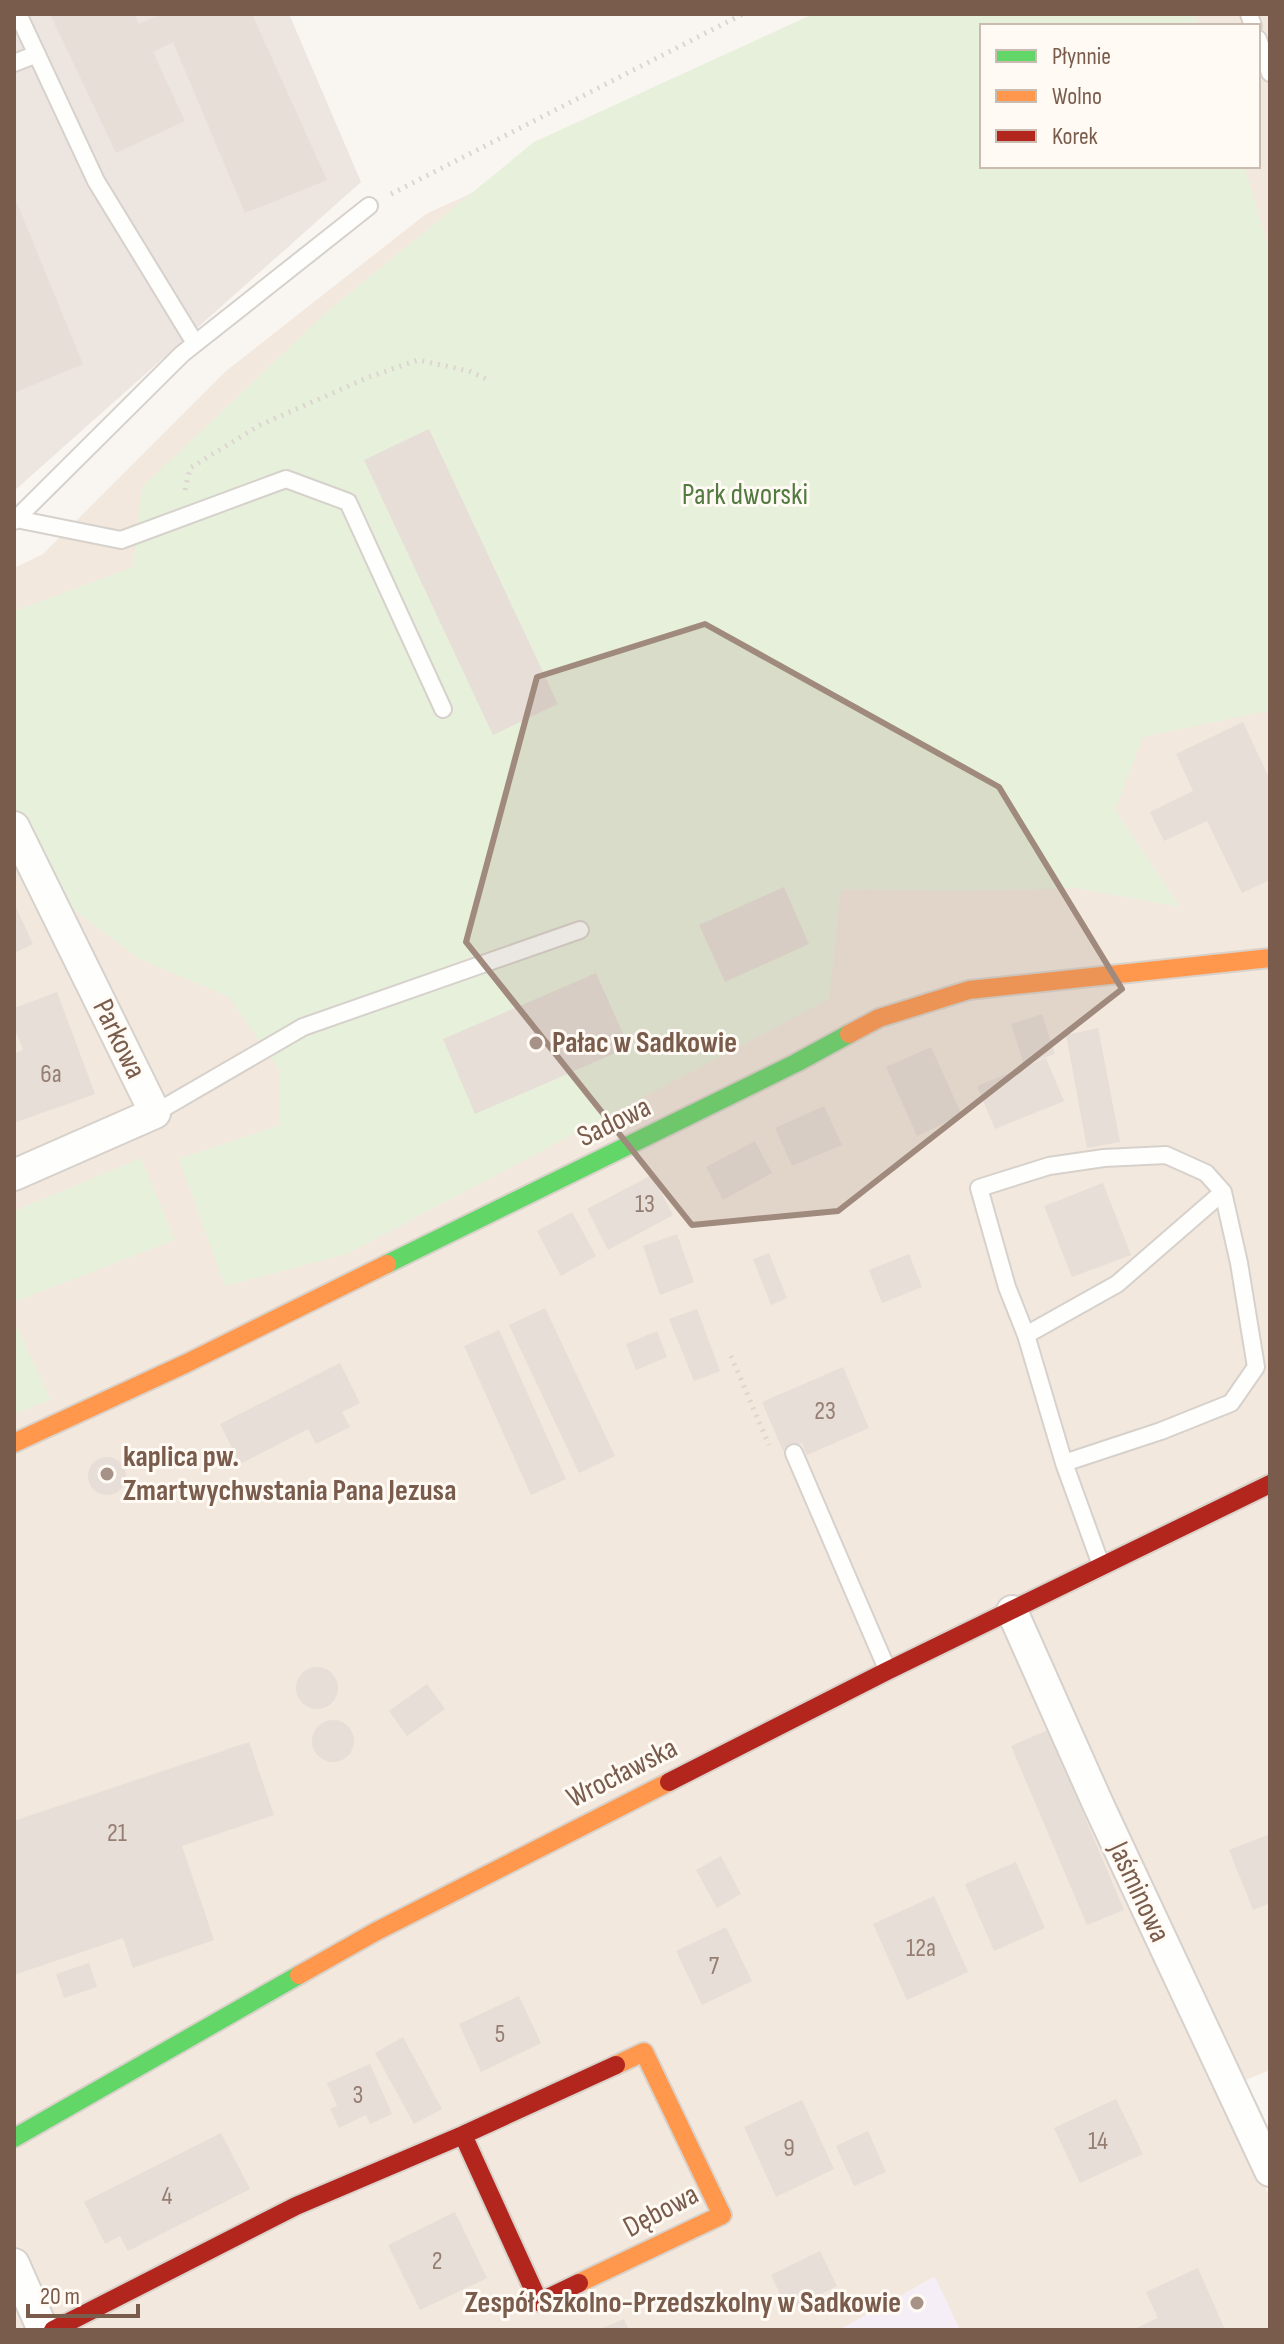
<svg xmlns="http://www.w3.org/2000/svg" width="1284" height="2344" font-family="'Sofia Sans Condensed',sans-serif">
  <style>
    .residential { fill: #f2e8de; fill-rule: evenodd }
    .industrial { fill: #ede5e0 }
    .education { fill: #f6eef6 }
    .green { fill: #e7f0db }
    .building { fill: #e6ded7 }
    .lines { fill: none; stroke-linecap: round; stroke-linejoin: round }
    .lane-casing { stroke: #d7d1cb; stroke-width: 20 }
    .street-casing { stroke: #d7d1cb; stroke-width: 34 }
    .fast-casing { stroke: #d9d2cb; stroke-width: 22 }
    .slow-casing { stroke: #d9d2cb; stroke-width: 22 }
    .jam-casing { stroke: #d9d2cb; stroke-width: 22 }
    .path { stroke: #dcd5d0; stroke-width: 5; stroke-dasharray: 2 6; stroke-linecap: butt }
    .lane { stroke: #fefefd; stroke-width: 16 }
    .street { stroke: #fefefd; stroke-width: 30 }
    .fast { stroke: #63d668; stroke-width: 18 }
    .slow { stroke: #ff974d; stroke-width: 18 }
    .jam { stroke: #b3261e; stroke-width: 18 }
    .marked { fill: #9f8a7d; fill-opacity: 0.2; stroke: #9f8a7d; stroke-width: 6; stroke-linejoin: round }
    .poi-dot { fill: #a69286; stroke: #fffaf3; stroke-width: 3 }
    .labels { text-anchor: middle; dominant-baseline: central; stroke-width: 6; stroke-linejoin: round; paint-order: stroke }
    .number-label { font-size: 26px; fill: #977e72 }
    .park-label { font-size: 30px; fill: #537a41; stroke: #fffaf3 }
    .street-label { font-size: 30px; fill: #7a5c4d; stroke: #fffaf3 }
    .poi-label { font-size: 30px; font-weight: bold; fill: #7a5c4d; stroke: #fffaf3; text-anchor: start }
  </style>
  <rect width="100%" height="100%" fill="#f9f5f0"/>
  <path class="residential" d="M864,14H1270V2070L1243,2081L1217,2077L1270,2198V2330H960L934,2277L839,2330H14V568L43,554L226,371L426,214ZM982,26H1258V166H982Z"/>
  <path class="industrial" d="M14,14H289L361,182L14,491Z"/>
  <path class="education" d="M935,2277L960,2330H839Z"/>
  <path class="green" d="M813,14H1195L1199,26H982V166H1244L1270,252V713L1267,711L1143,737L1115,810L1180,907L1076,888L952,891L841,889L829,999L347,1254L225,1286L179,1159L280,1125V1071L229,997L138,958L20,869L14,871V611L133,567L142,487L328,311L534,142Z
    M141,1158L175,1240L14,1302V1211Z
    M14,1321L51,1400L14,1414Z"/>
  <path class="building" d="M50,14H134L139,24L160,14H252L327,180L245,213L173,42L153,52L185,121L116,153Z
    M14,196L83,364L14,393Z
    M429,429L558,704L493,735L364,460Z
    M1243,722L1270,780V880L1242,893L1207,821L1164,841L1150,812L1193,791L1176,754Z
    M784,887L809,944L725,982L699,925Z
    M14,903L33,944L14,953Z
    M596,973L629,1047L475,1114L443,1039Z
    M57,992L95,1094L14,1123V1054L23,1050L14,1027V1008Z
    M1042,1014L1055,1054L1024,1065L1011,1024Z
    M1098,1028L1120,1142L1087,1148L1066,1035Z
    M931,1047L962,1115L917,1136L886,1067Z
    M1046,1058L1064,1101L995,1129L977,1086Z
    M824,1106L842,1145L792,1166L775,1128Z
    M755,1141L772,1173L723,1200L706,1167Z
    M652,1175L673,1215L608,1250L587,1209Z
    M1103,1183L1131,1255L1072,1277L1044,1206Z
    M572,1212L596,1256L561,1276L537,1231Z
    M677,1234L694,1282L660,1295L643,1246Z
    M769,1253L787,1298L771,1305L753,1259Z
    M909,1254L922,1287L882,1303L869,1270Z
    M545,1308L615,1456L579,1473L509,1325Z
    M697,1309L720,1371L694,1381L669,1319Z
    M499,1330L566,1479L531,1495L464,1346Z
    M657,1331L667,1357L636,1370L626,1344Z
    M340,1363L360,1403L342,1412L350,1427L316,1444L308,1429L240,1464L220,1424Z
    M843,1367L869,1428L807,1455L802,1443L783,1451L762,1402Z
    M88 1476a19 19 0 1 1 38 0a19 19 0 1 1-38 0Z
    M296 1688a21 21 0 1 1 42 0a21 21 0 1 1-42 0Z
    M427,1684L445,1709L407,1736L389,1711Z
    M312 1741a21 21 0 1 1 42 0a21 21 0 1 1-42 0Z
    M1048,1730L1124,1910L1087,1925L1011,1746Z
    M249,1742L274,1815L182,1846L214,1940L133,1968L123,1938L14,1975V1821Z
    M1270,1834V1903L1253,1910L1229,1850Z
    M721,1856L741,1894L717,1908L696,1870Z
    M1016,1862L1045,1928L994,1951L965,1884Z
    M934,1896L968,1972L907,2000L873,1924Z
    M726,1927L752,1981L702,2005L676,1951Z
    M89,1963L97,1987L64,1998L56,1974Z
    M519,1996L541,2043L481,2072L459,2024Z
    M403,2037L442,2109L414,2124L375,2053Z
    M370,2064L392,2114L370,2124L366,2115L339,2128L330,2109L337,2106L327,2083Z
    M1116,2099L1143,2154L1080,2183L1054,2128Z
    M802,2100L834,2169L776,2197L744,2127Z
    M868,2131L886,2172L854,2186L836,2146Z
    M221,2133L250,2189L128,2251L120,2236L105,2244L84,2202Z
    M455,2212L487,2278L420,2310L388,2245Z
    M820,2251L837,2286L788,2311L771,2275Z
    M1198,2268L1225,2330H1132L1158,2318L1146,2292Z
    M624,2319L629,2330H598Z"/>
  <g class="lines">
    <defs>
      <path id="lane" d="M18,14L96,181L195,343
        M1249,14L1253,26
        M1258,39L1270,73
        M14,63L37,54
        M16,519L121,540L286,479L348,502L443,709
        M14,521L182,354L369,206
        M155,1113L303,1027L580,930
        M1026,1335L1007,1287L979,1188L1049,1166L1104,1158L1166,1155L1206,1173L1223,1192L1117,1284L1026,1335L1064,1463L1101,1565
        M794,1453L887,1669
        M1064,1463L1161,1431L1231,1403L1256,1367L1239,1263L1223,1192"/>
      <path id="street" d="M14,827L155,1113L14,1175
        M1012,1611L1098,1804L1270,2171
        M14,2264L43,2330"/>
      <path id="fast" d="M387,1264L796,1063L849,1034
        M14,2138L299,1975"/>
      <path id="slow" d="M849,1034L879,1018L969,990L1270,958
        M14,1443L187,1363L387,1264
        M299,1975L375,1932L669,1782
        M579,2283L722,2215L644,2052L616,2065"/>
      <path id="jam" d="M669,1782L887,1671L1270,1484
        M463,2135L539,2302L579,2283
        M53,2330L296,2206L463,2135L616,2065"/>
    </defs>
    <use href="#lane" class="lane-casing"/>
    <use href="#street" class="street-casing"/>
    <use href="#fast" class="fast-casing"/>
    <use href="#slow" class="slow-casing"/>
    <use href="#jam" class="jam-casing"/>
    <path class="path" d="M391,194L743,14
      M185,490L190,468L260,425L369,377L418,360L469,371L489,380
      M731,1356L769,1445"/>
    <use href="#lane" class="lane"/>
    <use href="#street" class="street"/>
    <use href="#fast" class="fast"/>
    <use href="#slow" class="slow"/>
    <use href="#jam" class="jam"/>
  </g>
  <path class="marked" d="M705,624L999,787L1122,989L838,1211L692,1225L466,942L537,677Z"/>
  <g class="poi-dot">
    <circle cx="536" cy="1043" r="8"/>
    <circle cx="107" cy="1474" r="8"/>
    <circle cx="917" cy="2303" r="8"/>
  </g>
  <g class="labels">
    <g class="number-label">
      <text x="51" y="1074">6a</text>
      <text x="645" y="1204">13</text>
      <text x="825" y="1411">23</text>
      <text x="117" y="1833">21</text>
      <text x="921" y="1948">12a</text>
      <text x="714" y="1966">7</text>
      <text x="500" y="2034">5</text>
      <text x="358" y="2095">3</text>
      <text x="1098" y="2141">14</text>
      <text x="789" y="2148">9</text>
      <text x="167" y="2196">4</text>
      <text x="437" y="2261">2</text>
    </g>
    <g class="park-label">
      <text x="745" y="495">Park dworski</text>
    </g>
    <g class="street-label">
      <text transform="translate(119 1039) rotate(64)">Parkowa</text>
      <text transform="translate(614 1122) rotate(-26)">Sadowa</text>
      <text transform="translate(622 1773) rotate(-27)">Wrocławska</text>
      <text transform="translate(1139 1892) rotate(65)">Jaśminowa</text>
      <text transform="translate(661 2211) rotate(-28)">Dębowa</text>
    </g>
    <g class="poi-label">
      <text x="552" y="1043">Pałac w Sadkowie</text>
      <text x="123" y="1457">kaplica pw.<tspan x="123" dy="34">Zmartwychwstania Pana Jezusa</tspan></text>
      <text x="901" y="2303" text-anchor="end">Zespół Szkolno-Przedszkolny w Sadkowie</text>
    </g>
  </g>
  <rect width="1284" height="2344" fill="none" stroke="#7a5c4d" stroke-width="32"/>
  <rect x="980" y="24" width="280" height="144" fill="#fffaf3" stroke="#cabbb1" stroke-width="2"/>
  <rect x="996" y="50" width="40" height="12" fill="#63d668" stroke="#cabbb1" stroke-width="2"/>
  <text x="1052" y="64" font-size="24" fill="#7a5c4d">Płynnie</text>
  <rect x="996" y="90" width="40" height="12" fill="#ff974d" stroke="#cabbb1" stroke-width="2"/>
  <text x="1052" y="104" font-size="24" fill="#7a5c4d">Wolno</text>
  <rect x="996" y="130" width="40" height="12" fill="#b3261e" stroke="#cabbb1" stroke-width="2"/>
  <text x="1052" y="144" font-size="24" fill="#7a5c4d">Korek</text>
  <path d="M28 2304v12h110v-12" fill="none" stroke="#7a5c4d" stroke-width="4"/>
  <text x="40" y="2304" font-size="24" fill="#7a5c4d" stroke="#fffaf3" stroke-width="6" paint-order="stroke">20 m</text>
</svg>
